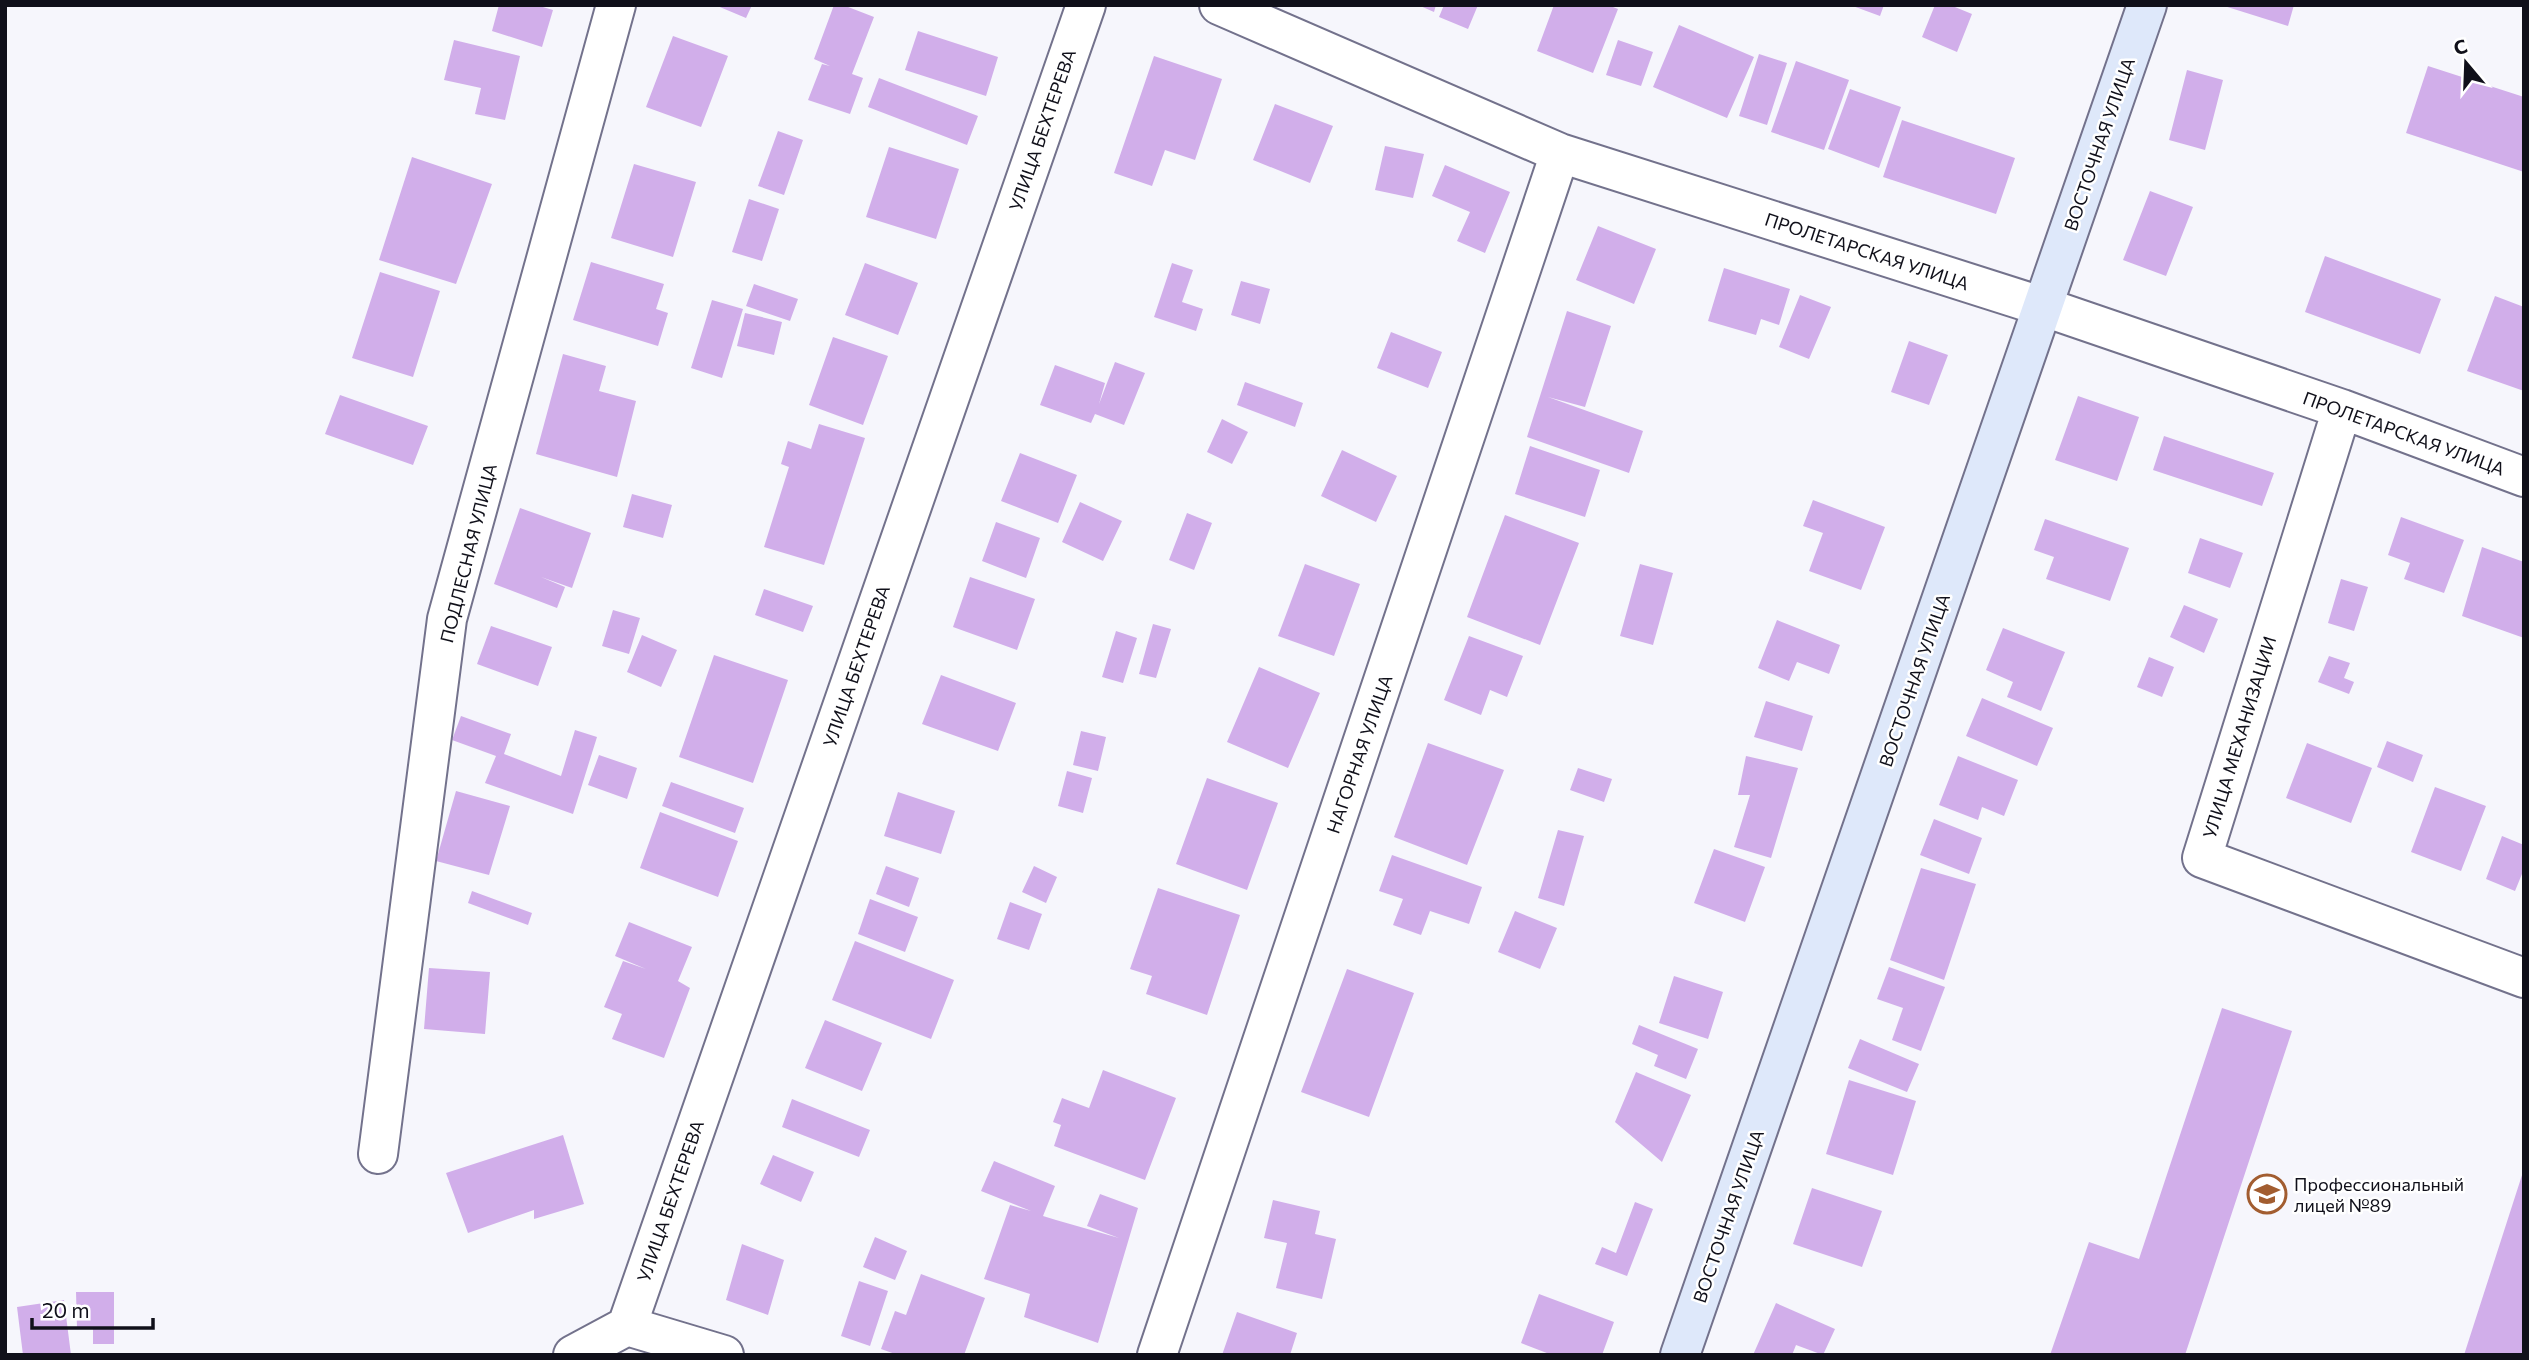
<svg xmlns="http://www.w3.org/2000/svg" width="2529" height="1360" font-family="Commissioner,sans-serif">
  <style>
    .building { fill: #d1aeea }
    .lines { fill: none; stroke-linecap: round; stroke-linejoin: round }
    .street-casing { stroke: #73728c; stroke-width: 42 }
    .secondary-casing { stroke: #73728c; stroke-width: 42 }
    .street { stroke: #fff; stroke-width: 38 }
    .secondary { stroke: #dee8fa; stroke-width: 38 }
    .labels { text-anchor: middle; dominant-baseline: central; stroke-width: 5; stroke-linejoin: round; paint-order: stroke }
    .street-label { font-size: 18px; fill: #10101a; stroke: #fff }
    .poi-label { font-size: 18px; fill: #10101a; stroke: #fff; text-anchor: start }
  </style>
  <rect width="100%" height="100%" fill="#f6f6fc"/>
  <path class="building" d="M499,5H536L553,10L542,47L492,31Z
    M715,5H752L746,18Z
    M834,5H843L874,17L852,74L863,78L850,114L808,100L822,64L830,66L814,59Z
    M1418,5H1436L1434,12Z
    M1444,5H1478L1468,29L1439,17Z
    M1554,5H1608L1618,9L1593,73L1537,51Z
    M1850,5H1884L1880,16Z
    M1935,5H1950L1972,14L1957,52L1922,37Z
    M2221,5H2294L2288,26Z
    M1679,25L1754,57L1727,118L1653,87Z
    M918,31L998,57L986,96L905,70Z
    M673,36L728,56L701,127L646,107Z
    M454,40L520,56L505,120L475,114L481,88L444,80Z
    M1618,40L1653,52L1641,86L1606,75Z
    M1759,54L1787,63L1767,125L1739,116Z
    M1154,56L1222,79L1195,160L1165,150L1152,186L1114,173Z
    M1796,61L1849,80L1824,150L1771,132Z
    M2428,66L2524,97V172L2406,133Z
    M2187,70L2223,80L2205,150L2169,140Z
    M879,78L978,116L967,145L868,107Z
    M1850,89L1901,107L1879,168L1828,149Z
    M1275,104L1333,126L1310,183L1253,160Z
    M1902,120L2015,158L1996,214L1883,177Z
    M778,131L803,140L784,195L758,186Z
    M1385,146L1424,154L1413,198L1375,190Z
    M889,147L959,169L936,239L866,217Z
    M412,157L492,184L456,284L379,260Z
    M634,164L696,182L673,257L611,238Z
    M1445,165L1510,192L1485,253L1457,241L1470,212L1432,196Z
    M2150,191L2193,207L2166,276L2123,260Z
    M749,199L779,209L762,261L732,252Z
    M1598,226L1656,249L1634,304L1576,280Z
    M2325,256L2441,299L2420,354L2305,312Z
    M591,262L664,284L656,309L668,313L658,346L573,320Z
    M865,263L918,283L898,335L845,315Z
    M1172,263L1193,270L1182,302L1203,309L1196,331L1154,317Z
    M1724,268L1790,289L1779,325L1761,319L1756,335L1708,321Z
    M380,272L440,291L413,377L352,358Z
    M1241,281L1270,289L1260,324L1231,315Z
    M754,284L798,299L790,321L746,306Z
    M1800,295L1831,307L1809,359L1779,347Z
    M2495,296L2524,307V391L2467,371Z
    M712,300L743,309L722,378L691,368Z
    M1567,311L1611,326L1585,407L1548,397L1643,431L1629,473L1527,437Z
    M745,313L782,322L774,355L737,346Z
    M1391,332L1442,352L1428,388L1377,368Z
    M833,337L888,356L863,425L809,405Z
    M1909,341L1948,355L1929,405L1891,392Z
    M563,354L606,366L599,391L636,401L617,477L536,454Z
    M1115,362L1145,373L1124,425L1095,414L1091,423L1040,405L1055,365L1105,383L1099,404Z
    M1245,382L1303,403L1295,427L1237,405Z
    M340,395L428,426L413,465L325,434Z
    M2078,396L2139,417L2117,481L2055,460Z
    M1222,419L1248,432L1232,464L1207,452Z
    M819,424L865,438L824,565L764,547L789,467L781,464L788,441L811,449Z
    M2164,436L2274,473L2262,506L2153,470Z
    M1530,446L1600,470L1585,517L1515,494Z
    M1342,450L1397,476L1376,522L1321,496Z
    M1020,453L1077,475L1058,523L1001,501Z
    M632,494L672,505L663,538L623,527Z
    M1813,500L1885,527L1861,590L1809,571L1823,533L1803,526Z
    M1080,502L1122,521L1103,561L1062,542Z
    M520,508L591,533L572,588L541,577L565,587L557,608L494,584Z
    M1187,513L1212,523L1194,570L1169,560Z
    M1505,515L1579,543L1540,645L1467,617Z
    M2401,517L2464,540L2444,593L2404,579L2410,563L2388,555Z
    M2045,519L2129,548L2110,601L2046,579L2054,557L2034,550Z
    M996,522L1040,538L1026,578L982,561Z
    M2200,538L2243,553L2230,588L2188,573Z
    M2482,547L2524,562V638L2462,616Z
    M1305,564L1360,584L1334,656L1278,636Z
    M1640,564L1673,573L1653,645L1620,636Z
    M970,577L1035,599L1017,650L953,627Z
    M2341,579L2368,587L2354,631L2328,623Z
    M764,589L813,606L803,632L755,615Z
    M2184,605L2218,619L2204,653L2170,637Z
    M613,610L640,618L629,654L602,646Z
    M1777,620L1840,645L1829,674L1797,662L1789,681L1758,668Z
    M1153,624L1171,629L1156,678L1139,674Z
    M491,626L552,647L538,686L477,664Z
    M2003,628L2065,652L2041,711L2007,697L2013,682L1986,670Z
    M1116,631L1137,638L1123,683L1102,677Z
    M642,635L677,650L661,687L627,672Z
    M1469,636L1523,656L1507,697L1490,690L1481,715L1444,700Z
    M714,655L788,680L753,783L679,757Z
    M2329,656L2350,663L2344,678L2354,682L2349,694L2318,682Z
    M2149,657L2174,667L2162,697L2137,687Z
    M1259,667L1320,693L1288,768L1227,742Z
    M941,675L1016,703L998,751L922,724Z
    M1982,698L2053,728L2037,766L1966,736Z
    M1766,701L1813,716L1802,751L1754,737Z
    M461,716L511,734L504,754L561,776L575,730L597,737L573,814L485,783L496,756L452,740Z
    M1081,731L1106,737L1098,771L1073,765Z
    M2387,741L2423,755L2413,782L2377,767Z
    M1428,743L1504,770L1467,865L1394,837Z
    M2307,743L2372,768L2351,823L2286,798Z
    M599,755L637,768L627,799L588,785Z
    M1746,756L1798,768L1771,858L1734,847L1750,795H1738Z
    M1958,756L2018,780L2004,816L1982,807L1978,820L1939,805Z
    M1578,768L1612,779L1604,802L1570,790Z
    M1067,771L1092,778L1083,813L1058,806Z
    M1207,778L1278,803L1247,890L1176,864Z
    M671,782L744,808L735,833L662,806Z
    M2435,787L2486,806L2461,871L2411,852Z
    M456,791L510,806L489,875L436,861Z
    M898,792L955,811L941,854L884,836Z
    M660,812L738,841L718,897L640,868Z
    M1934,819L1982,838L1969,874L1920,855Z
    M1558,830L1584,836L1564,906L1538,898Z
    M2502,836L2524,845V869L2515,891L2486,879Z
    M1714,849L1765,867L1745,922L1694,903Z
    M1392,855L1482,887L1469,924L1430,911L1421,935L1393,925L1403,899L1379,891Z
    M886,866L919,878L909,907L876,894Z
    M1034,866L1057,877L1046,903L1022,892Z
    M1921,868L1976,884L1944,980L1890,960Z
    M1158,888L1240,915L1207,1015L1146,994L1152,976L1130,969Z
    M472,891L532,913L528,925L468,903Z
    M870,899L918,917L905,952L858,934Z
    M1010,902L1042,914L1029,950L997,939Z
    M1515,911L1557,928L1540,969L1498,952Z
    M629,922L692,947L678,981L690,988L664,1058L612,1039L622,1014L604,1007L623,961L646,969L615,956Z
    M855,941L954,980L931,1039L832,1000Z
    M1889,967L1945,987L1921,1051L1892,1040L1903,1008L1877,999Z
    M429,968L490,972L485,1034L424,1029Z
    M1347,969L1414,993L1369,1117L1301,1092Z
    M1674,976L1723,992L1708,1039L1659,1023Z
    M2222,1008L2292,1031L2185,1355H2050L2089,1242L2139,1259Z
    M825,1020L882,1043L862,1091L805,1068Z
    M1639,1025L1698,1049L1686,1079L1654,1066L1658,1055L1632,1044Z
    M1860,1039L1919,1064L1907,1092L1848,1068Z
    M1103,1070L1176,1098L1145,1180L1054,1146L1061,1125L1053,1122L1062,1098L1089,1108Z
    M1636,1072L1691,1095L1662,1162L1615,1122Z
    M1849,1080L1916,1101L1893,1175L1826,1154Z
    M792,1099L870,1130L859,1157L782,1127Z
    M563,1135L584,1204L534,1219V1210L468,1233L446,1173Z
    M773,1155L814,1172L801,1202L760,1184Z
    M994,1161L1055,1186L1043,1216L1056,1220L1119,1238L1087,1226L1100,1194L1138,1208L1098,1343L1024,1317L1030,1294L984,1279L1010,1205L1031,1211L981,1191Z
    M2523,1172L2524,1355H2464Z
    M1812,1188L1882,1211L1862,1267L1793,1244Z
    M1273,1200L1320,1211L1315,1234L1336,1239L1322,1299L1276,1288L1287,1243L1264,1238Z
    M1635,1202L1653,1209L1627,1276L1595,1264L1602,1247L1616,1253Z
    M875,1237L907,1251L895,1280L863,1267Z
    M742,1244L784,1260L768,1315L726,1300Z
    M921,1274L985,1298L964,1355H898L881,1349L895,1311L906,1315Z
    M859,1281L888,1291L870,1346L841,1336Z
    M76,1292H114V1344H93V1328H77Z
    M1539,1294L1614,1322L1602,1355H1552L1521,1343Z
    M64,1300L71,1355H23L17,1307Z
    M1776,1303L1835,1329L1823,1355L1796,1345L1792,1355H1753Z
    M1237,1312L1297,1333L1290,1355H1222Z"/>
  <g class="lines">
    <defs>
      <path id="street" d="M1219,5L1560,153L2044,307L2342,409L2524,477
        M2342,409L2202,858L2524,978
        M378,1154L447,619L616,5
        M627,1326L1086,5
        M627,1326L724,1355
        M573,1355L627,1326
        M1157,1355L1560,153"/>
      <path id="secondary" d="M1680,1355L2147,5"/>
    </defs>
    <use href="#street" class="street-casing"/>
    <use href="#secondary" class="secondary-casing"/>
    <use href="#street" class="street"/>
    <use href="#secondary" class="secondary"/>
  </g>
  <defs>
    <symbol id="university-ring" viewBox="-11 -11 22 22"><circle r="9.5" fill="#fff" stroke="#a25d30" stroke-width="1.5"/><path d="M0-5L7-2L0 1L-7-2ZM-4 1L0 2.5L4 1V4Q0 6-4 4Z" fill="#a25d30"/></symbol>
  </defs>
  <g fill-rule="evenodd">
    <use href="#university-ring" x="2245" y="1172" width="44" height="44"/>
  </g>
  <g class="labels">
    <g class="street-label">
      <text transform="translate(1042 130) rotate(-71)">УЛИЦА БЕХТЕРЕВА</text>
      <text transform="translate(2099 144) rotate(-71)">ВОСТОЧНАЯ УЛИЦА</text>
      <text transform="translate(1867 251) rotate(18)">ПРОЛЕТАРСКАЯ УЛИЦА</text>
      <text transform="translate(2404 433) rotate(20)">ПРОЛЕТАРСКАЯ УЛИЦА</text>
      <text transform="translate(468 553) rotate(-76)">ПОДЛЕСНАЯ УЛИЦА</text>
      <text transform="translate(856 666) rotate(-71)">УЛИЦА БЕХТЕРЕВА</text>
      <text transform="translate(1914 680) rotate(-71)">ВОСТОЧНАЯ УЛИЦА</text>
      <text transform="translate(2239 737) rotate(-73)">УЛИЦА МЕХАНИЗАЦИИ</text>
      <text transform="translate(1359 754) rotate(-71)">НАГОРНАЯ УЛИЦА</text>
      <text transform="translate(670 1201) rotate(-71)">УЛИЦА БЕХТЕРЕВА</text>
      <text transform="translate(1728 1216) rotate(-71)">ВОСТОЧНАЯ УЛИЦА</text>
    </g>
    <g class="poi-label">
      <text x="2294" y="1184">Профессиональный<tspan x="2294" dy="21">лицей №89</tspan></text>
    </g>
  </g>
  <rect width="2529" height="1360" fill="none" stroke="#10101a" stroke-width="14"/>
  <g transform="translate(2466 63) rotate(341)" stroke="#ffffff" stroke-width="5" paint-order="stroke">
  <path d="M0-5L12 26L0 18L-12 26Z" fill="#10101a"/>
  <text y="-10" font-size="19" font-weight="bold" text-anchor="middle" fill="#10101a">С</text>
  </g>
  <path d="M32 1318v10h121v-10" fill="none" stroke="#10101a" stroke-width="3.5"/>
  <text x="42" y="1318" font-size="21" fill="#10101a" stroke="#ffffff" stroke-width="5" paint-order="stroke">20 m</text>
</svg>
